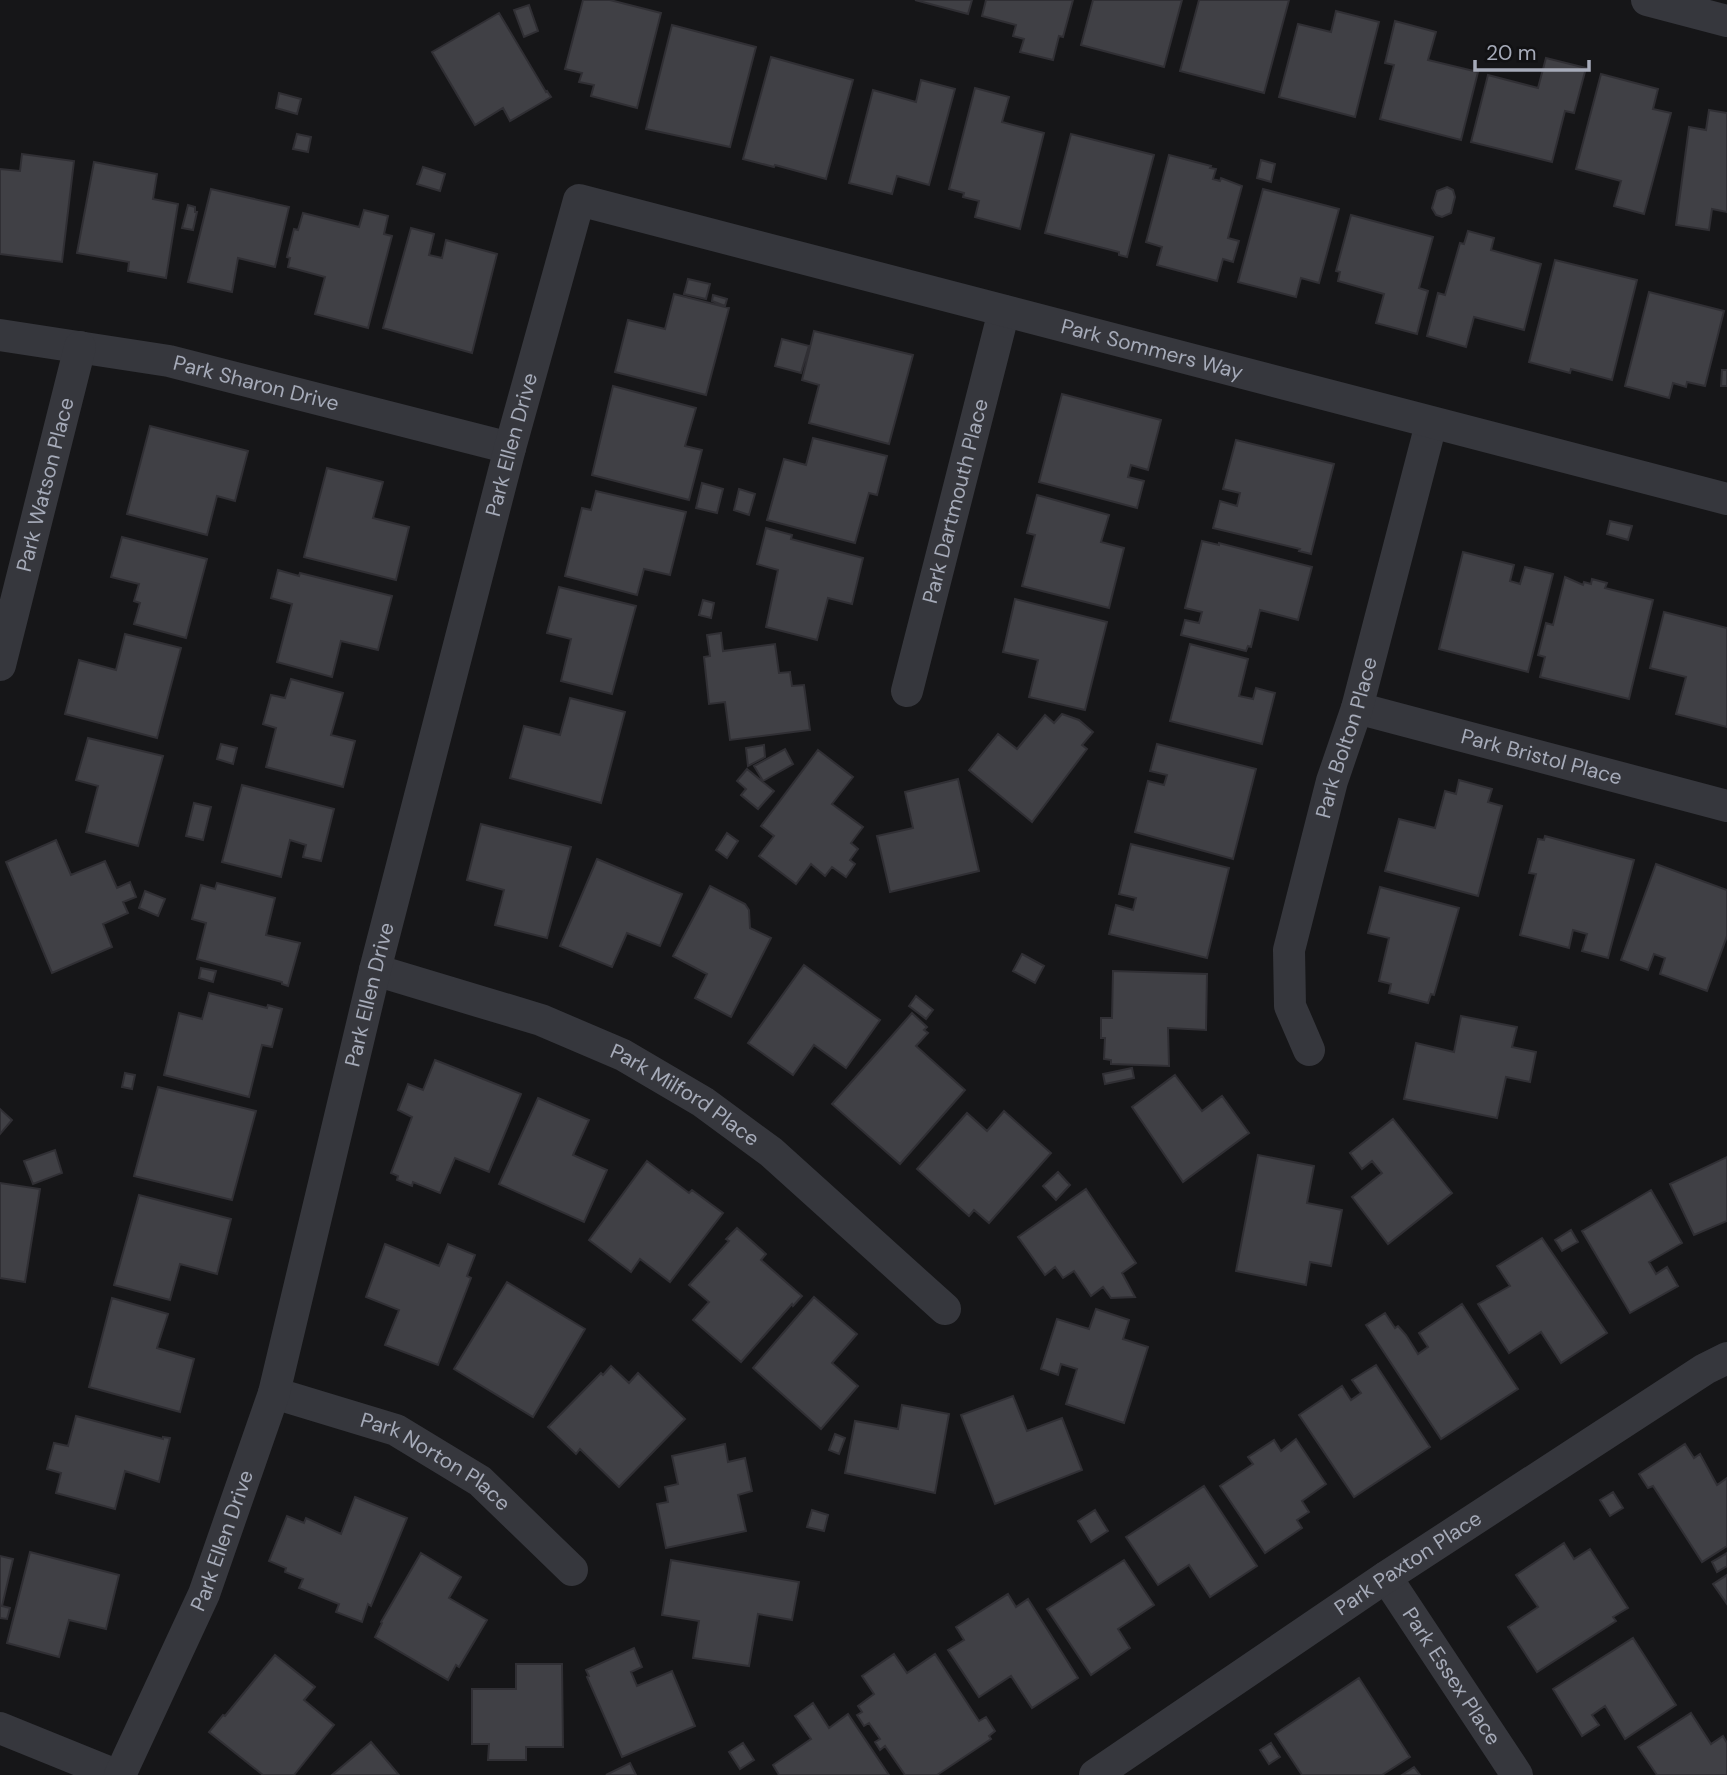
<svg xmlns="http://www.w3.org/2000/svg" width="1727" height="1775" font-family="'DM Sans',sans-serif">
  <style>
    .building { fill: #404045; stroke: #302f34; stroke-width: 2 }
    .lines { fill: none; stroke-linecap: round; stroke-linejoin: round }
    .minor { stroke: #36373d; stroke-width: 32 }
    .labels { text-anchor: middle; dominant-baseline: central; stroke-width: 7; stroke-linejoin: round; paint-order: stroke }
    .street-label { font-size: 21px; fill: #a6abb9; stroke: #111113 }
  </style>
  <rect width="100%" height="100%" fill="#161618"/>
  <path class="building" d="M583,0H610L661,13L637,108L591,96L594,85L579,82L582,73L565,69Z
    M915,0H972L968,14Z
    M986,0H1073L1063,37L1059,36L1053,60L1020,52L1024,39L1013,36L1016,25L982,16Z
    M1093,0H1182L1164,67L1081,45Z
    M1199,0H1289L1264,93L1180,71Z
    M529,5L538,31L524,37L514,10Z
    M1336,11L1379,22L1355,117L1279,97L1298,24L1331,32Z
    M499,13L546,92L547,91L551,97L510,121L503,108L475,125L432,52Z
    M1395,21L1436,32L1428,60L1478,72L1461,140L1380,119L1394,65L1385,63Z
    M672,25L756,47L730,147L646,129Z
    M771,57L853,80L826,179L775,165L774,167L743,159Z
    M1546,58L1586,68L1574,113L1565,111L1552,162L1471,142L1488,75L1538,88Z
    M1601,74L1658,89L1653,109L1671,113L1644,214L1614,206L1621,181L1576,169Z
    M921,80L955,89L929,185L897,176L892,194L849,183L873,90L916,102Z
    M975,88L1009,97L1002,122L1044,133L1020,229L975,217L979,201L963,197L964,193L949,189Z
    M279,93L301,99L297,114L276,108Z
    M1709,110L1727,113V212L1712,209L1709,230L1676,225L1689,127L1706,130Z
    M297,134L311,137L308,152L293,149Z
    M1071,134L1154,155L1127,257L1119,255V252L1045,233Z
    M22,154L74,161L62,262L0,254V169L20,171Z
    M1169,155L1211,166L1210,168L1216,169L1213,179L1220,181L1221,178L1242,186L1228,238L1239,241L1233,262L1223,259L1217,281L1157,265L1162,247L1146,242Z
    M1261,160L1275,164L1271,182L1257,178Z
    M94,162L157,174L153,199L178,204L166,278L128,271L129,262L77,253Z
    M423,167L445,174L440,191L417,184Z
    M1447,187L1453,190L1455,197L1451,213L1442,217L1436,215L1432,208L1437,191Z
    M211,189L289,207L275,267L238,258L232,292L188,282Z
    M1263,189L1339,209L1319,283L1301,278L1296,297L1238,282Z
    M188,205L195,207V212H197L193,230L182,228Z
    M364,210L388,216L384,234L392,236L368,328L315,314L325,277L288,267L290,258L287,257L294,229L298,230L303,213L359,227Z
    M1351,215L1433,237L1419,288L1428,291L1417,334L1376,323L1384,294L1338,281L1340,272L1336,271Z
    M411,228L434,234L429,255L442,258L446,240L497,254L472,353L383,328Z
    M1468,231L1494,238L1491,250L1541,264L1524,330L1474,317L1466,347L1427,336L1438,293L1445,295L1460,243L1464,244Z
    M1555,260L1637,280L1612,380L1571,369L1570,373L1529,362Z
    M688,279L710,284L706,299L684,294Z
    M1649,292L1724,311L1705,386L1687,382L1686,387L1673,383L1669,398L1625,386Z
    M674,294L729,308L706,395L615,372L628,320L665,329Z
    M713,295L727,299L725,306L712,301Z
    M814,331L913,355L889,444L809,423L819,385L802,380Z
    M782,339L809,346L801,373L775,366Z
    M1722,370H1727V386H1721Z
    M613,386L696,408L685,446L702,450L689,500L592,475Z
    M1062,394L1161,420L1148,470L1131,465L1128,477L1144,481L1137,508L1039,482Z
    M150,426L248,451L235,501L217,496L207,535L127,514Z
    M813,438L887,456L877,495L869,493L855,543L767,520L784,459L806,465Z
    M1236,440L1334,464L1311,554L1299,551L1300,549L1213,528L1220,501L1237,506L1240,493L1223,489Z
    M327,468L383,482L373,518L409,527L396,580L304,557Z
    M702,483L723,489L717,513L696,508Z
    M739,489L755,494L749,515L734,510Z
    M596,491L686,512L670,575L644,569L637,595L565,576L582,508L591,510Z
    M1037,495L1109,515L1101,542L1124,548L1109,608L1022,586L1035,535L1027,533Z
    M1610,521L1632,526L1628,540L1607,534Z
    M766,528L792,535L791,539L863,558L852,604L828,598L817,640L766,627L778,570L757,564Z
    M122,537L207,559L186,638L134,624L140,603L134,601L139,584L111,577Z
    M1202,541L1219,545V543L1312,567L1298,620L1260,610L1251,647L1248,646L1246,651L1181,635L1185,620L1199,623L1202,612L1185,608Z
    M1463,552L1514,565L1510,581L1520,584L1525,567L1553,574L1528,672L1439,649Z
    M278,570L299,576L300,573L392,596L378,650L341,641L332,677L277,662L292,604L271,598Z
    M1565,577L1583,585L1584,582L1591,584L1592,579L1607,583L1605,588L1653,600L1629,699L1540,677L1545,657L1538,655L1546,623L1553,625Z
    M559,587L636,606L612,694L561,681L571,639L547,633Z
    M1015,599L1107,622L1085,710L1029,697L1038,660L1003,652Z
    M703,600L714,603L711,618L699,615Z
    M1664,612L1727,628V727L1676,714L1686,677L1650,668Z
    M721,633L723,651L775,644L779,673L790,672L792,686L804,685L810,730L730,740L725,702L709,704L704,657L710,656L707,635Z
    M125,634L181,648L157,738L65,714L79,660L116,670Z
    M1190,644L1248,659L1239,696L1253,699L1256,688L1275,693L1262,744L1170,721Z
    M291,679L343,693L331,735L355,741L343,787L266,767L276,728L263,724L271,695L285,698Z
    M570,698L625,712L601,803L510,778L524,726L560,735Z
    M1062,714L1079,720L1093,732L1082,745L1087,749L1032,822L969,770L998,734L1017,749L1045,715L1054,723Z
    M88,738L163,756L138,846L86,832L98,786L76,780Z
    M221,744L237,748L233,764L217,759Z
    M1157,744L1256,769L1233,859L1135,832L1148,781L1164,785L1167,775L1150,771Z
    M764,745L765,757L748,766L746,748Z
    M785,749L793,764L763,781L754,766Z
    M818,750L853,777L832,804L863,827L851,843L858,849L850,860L855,864L846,877L832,867L825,876L811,864L796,884L759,856L774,836L761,826Z
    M747,769L774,791L758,809L741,795L746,789L737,781Z
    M958,779L979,871L890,892L877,836L913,828L905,792Z
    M1459,780L1492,789L1488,802L1502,806L1478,896L1385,871L1399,819L1435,828L1445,791L1456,794Z
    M242,785L334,809L321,861L303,857L306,845L290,840L281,877L222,862Z
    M194,803L211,807L203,840L186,836Z
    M481,824L571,847L547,938L495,925L504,890L467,880Z
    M727,833L738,841L727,858L716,850Z
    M1545,836L1634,860L1608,958L1582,951L1587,934L1573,930L1569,948L1520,935L1536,874L1529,873L1538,839L1544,840Z
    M56,840L71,875L105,861L117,888L130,882L136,897L123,902L128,913L103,924L112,947L52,973L6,862Z
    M1131,844L1229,868L1207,958L1109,934L1116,905L1133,910L1136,898L1119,894Z
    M597,859L682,894L660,946L627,933L612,967L560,946Z
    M1656,864L1727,890V936L1707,991L1660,974L1665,958L1654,954L1648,970L1621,960Z
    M217,883L275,898L266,935L300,943L288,986L282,984V982L197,959L206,923L192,919L201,885L215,889Z
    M710,886L745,904L749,910L750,928L771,938L731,1017L695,998L707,974L673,956Z
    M1380,887L1459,908L1434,995L1431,994L1428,1003L1389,993L1391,984L1379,981L1389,938L1368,933Z
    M145,891L165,899L158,916L139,908Z
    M1022,954L1044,966L1035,983L1013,971Z
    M804,965L880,1020L846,1068L814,1045L793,1075L748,1043Z
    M201,968L216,971L213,982L199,978Z
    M1113,971L1207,974L1206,1030L1168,1028L1169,1066L1111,1064V1060L1104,1059L1105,1038H1101V1018H1112Z
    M209,993L267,1008L268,1005L282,1009L272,1047L262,1045L249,1097L164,1075L179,1013L202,1019Z
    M916,996L933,1010L926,1019L909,1006Z
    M912,1013L927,1027L924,1030L928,1033L916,1046L965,1090L900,1164L832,1104Z
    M1461,1016L1517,1027L1512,1047L1536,1052L1530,1082L1506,1077L1497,1118L1404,1099L1416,1043L1454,1052Z
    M435,1060L521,1094L489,1172L455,1158L440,1193L413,1182L412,1186L397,1180L398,1176L391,1173L412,1117L398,1110L408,1084L423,1090Z
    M1132,1068L1134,1078L1105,1084L1103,1074Z
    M125,1073L135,1075L132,1089L122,1087Z
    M1175,1075L1202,1111L1222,1096L1249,1133L1183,1182L1132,1107Z
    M158,1087L256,1111L232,1200L134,1176Z
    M538,1098L589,1120L573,1155L607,1170L584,1222L499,1184Z
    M0,1109L12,1120L0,1134Z
    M1004,1111L1051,1153L989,1223L974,1210L969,1216L917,1169L967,1113L987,1131Z
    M1393,1119L1452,1193L1388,1244L1352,1197L1382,1173L1372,1161L1362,1169L1350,1153Z
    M55,1150L62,1173L33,1184L24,1161Z
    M1258,1155L1314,1166L1307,1203L1342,1210L1331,1266L1310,1262L1306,1285L1236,1271Z
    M1727,1157V1221L1694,1235L1670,1184Z
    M647,1161L689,1193L692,1190L723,1213L670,1282L640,1259L631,1272L589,1240Z
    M1058,1172L1070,1185L1056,1200L1043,1186Z
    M0,1183L40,1189L25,1282L0,1278Z
    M1086,1189L1136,1263L1122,1273L1135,1297L1111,1298L1103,1287L1091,1296L1074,1271L1063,1278L1055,1267L1045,1275L1018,1237Z
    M1651,1190L1682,1243L1649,1262L1656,1274L1667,1267L1678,1286L1630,1313L1582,1231Z
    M139,1195L231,1219L217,1274L180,1264L170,1300L114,1285Z
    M737,1228L766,1254L761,1260L802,1296L793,1306L792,1304L741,1362L693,1320L709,1302L689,1285L729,1241L726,1239Z
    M1571,1230L1578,1242L1562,1251L1555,1240Z
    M1542,1238L1607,1333L1561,1363L1541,1332L1509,1353L1478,1304L1510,1286L1497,1266Z
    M385,1244L439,1266L448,1244L475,1255L467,1276L471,1278L438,1365L385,1345L399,1310L366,1297Z
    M507,1282L585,1329L533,1417L454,1369Z
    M814,1297L857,1334L832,1363L858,1386L821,1429L753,1368Z
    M112,1298L168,1314L157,1348L194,1359L180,1412L89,1387Z
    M1462,1304L1518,1389L1441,1439L1366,1325L1385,1313L1395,1328L1398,1326L1406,1335L1418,1354L1428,1347L1419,1333Z
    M1096,1309L1129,1320L1123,1339L1148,1347L1124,1423L1066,1404L1077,1369L1061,1364L1058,1375L1041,1369L1057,1319L1089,1329Z
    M1376,1365L1430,1447L1354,1497L1299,1415L1342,1386L1351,1400L1361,1393L1352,1380Z
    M611,1366L629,1383L638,1373L685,1419L619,1487L580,1449L576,1454L548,1427L601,1373L603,1375Z
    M1013,1396L1027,1431L1062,1418L1082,1470L995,1504L961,1415Z
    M902,1405L949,1414L935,1493L845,1473L855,1421L898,1429Z
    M76,1416L163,1439V1437L170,1438L159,1482L125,1471L115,1509L56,1493L61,1473L47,1469L54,1443L68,1446Z
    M835,1434L845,1438L839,1454L829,1450Z
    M1296,1439L1326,1484L1302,1501L1309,1512L1297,1520L1302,1528L1265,1553L1220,1486L1253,1464L1248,1457L1274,1440L1281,1451Z
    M725,1444L728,1462L745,1458L752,1491L738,1495L746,1531L666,1548L657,1504L668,1502L665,1487L678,1484L672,1456Z
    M1685,1444L1694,1458L1700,1454L1717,1485L1727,1478V1546L1702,1562L1653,1486L1648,1488L1639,1474Z
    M1204,1486L1257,1566L1210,1597L1189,1565L1158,1585L1126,1537Z
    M1613,1492L1623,1508L1610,1516L1600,1500Z
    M355,1497L407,1518L371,1606L368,1604L362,1622L336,1612L339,1604L299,1588L303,1579L285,1572L286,1568L269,1561L287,1516L304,1523L306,1518L341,1534Z
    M812,1510L828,1515L824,1531L807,1527Z
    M1095,1510L1108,1531L1091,1542L1078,1521Z
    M1564,1543L1574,1559L1590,1549L1628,1608L1613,1617L1616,1621L1537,1672L1508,1627L1538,1607L1516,1575Z
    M30,1552L119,1575L106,1629L69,1620L59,1657L7,1643Z
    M421,1553L461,1577L449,1598L487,1620L459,1667L456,1665L448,1680L375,1637L382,1623L381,1622Z
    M1727,1553V1566L1717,1572L1712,1562Z
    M0,1556L13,1559L2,1606L10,1608L7,1619L0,1618Z
    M671,1560L799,1582L792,1620L758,1614L749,1666L693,1658L699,1621L662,1615Z
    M1124,1560L1154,1605L1118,1629L1130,1648L1091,1675L1047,1609Z
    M1727,1575V1604L1713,1584Z
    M1008,1594L1016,1607L1028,1599L1078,1678L1032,1708L1011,1676L979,1697L948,1650L964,1640L956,1627Z
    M1633,1638L1676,1705L1625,1739L1605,1706L1592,1715L1599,1725L1582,1736L1553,1689Z
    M634,1648L642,1667L631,1672L637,1686L672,1671L695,1726L622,1757L587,1677L589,1676L586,1670Z
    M894,1654L907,1673L935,1654L979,1721L986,1717L995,1731L989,1736L991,1739L937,1775H905L885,1746L880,1750L875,1742L880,1739L869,1723L864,1726L857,1715L862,1712L858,1706L874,1694L862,1676Z
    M275,1655L315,1687L304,1700L334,1725L294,1775H263L209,1732L223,1715L225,1716Z
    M516,1664H562L563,1747H526V1760H488L489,1744H472V1689H516Z
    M1359,1678L1410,1757L1382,1775H1302L1275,1734Z
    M813,1703L829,1728L848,1714L889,1775H779L773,1765L811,1739L795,1716Z
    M1691,1713L1711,1744L1723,1736L1727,1743V1775H1657L1638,1747Z
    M371,1742L399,1775H332Z
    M743,1743L754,1760L740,1769L729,1752Z
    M1271,1743L1280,1757L1269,1764L1260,1750Z
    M630,1763L636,1775H606Z
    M1414,1767L1420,1775H1402Z"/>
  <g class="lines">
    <g class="minor">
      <path d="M1647,0L1727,21"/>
      <path id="s1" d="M0,335L169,361L510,448"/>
      <path id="s2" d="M0,665L80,347"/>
      <path id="s3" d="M907,691L1004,311"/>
      <path id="s4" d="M1357,708L1727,806"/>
      <path id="s5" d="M375,970L541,1020L623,1055L703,1102L771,1152L945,1309"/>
      <path id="s6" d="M1309,1050L1290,1006L1289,950L1332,781L1357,708L1431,424"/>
      <path id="s7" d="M274,1393L396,1430L480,1481L572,1570"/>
      <path id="s8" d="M1386,1577L1517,1775"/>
      <path d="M0,1728L116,1775"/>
      <path id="s9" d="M120,1775L204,1594L274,1393L375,970L510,448L579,200L1727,499"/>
      <path id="s10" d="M1095,1775L1386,1577L1705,1369L1727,1358"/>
    </g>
  </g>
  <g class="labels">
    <g class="street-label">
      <text stroke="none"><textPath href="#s9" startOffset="2236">Park Sommers Way</textPath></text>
      <text stroke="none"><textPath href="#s1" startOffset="261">Park Sharon Drive</textPath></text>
      <text stroke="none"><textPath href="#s9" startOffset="1390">Park Ellen Drive</textPath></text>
      <text stroke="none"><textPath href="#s2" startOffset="186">Park Watson Place</textPath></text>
      <text stroke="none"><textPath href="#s3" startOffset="196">Park Dartmouth Place</textPath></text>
      <text stroke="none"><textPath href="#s6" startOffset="324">Park Bolton Place</textPath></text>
      <text stroke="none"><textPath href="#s4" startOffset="191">Park Bristol Place</textPath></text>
      <text stroke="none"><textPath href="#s9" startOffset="822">Park Ellen Drive</textPath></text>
      <text stroke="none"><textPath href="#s5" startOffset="336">Park Milford Place</textPath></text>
      <text stroke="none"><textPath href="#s7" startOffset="177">Park Norton Place</textPath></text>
      <text stroke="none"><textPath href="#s9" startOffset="256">Park Ellen Drive</textPath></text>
      <text stroke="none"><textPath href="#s10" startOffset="378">Park Paxton Place</textPath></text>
      <text stroke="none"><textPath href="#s8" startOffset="119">Park Essex Place</textPath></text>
    </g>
  </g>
  <path d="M1475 60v10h114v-10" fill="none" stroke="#a6abb9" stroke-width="3.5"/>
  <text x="1486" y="60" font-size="21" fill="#a6abb9" stroke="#111113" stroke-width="5" paint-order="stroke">20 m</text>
</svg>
